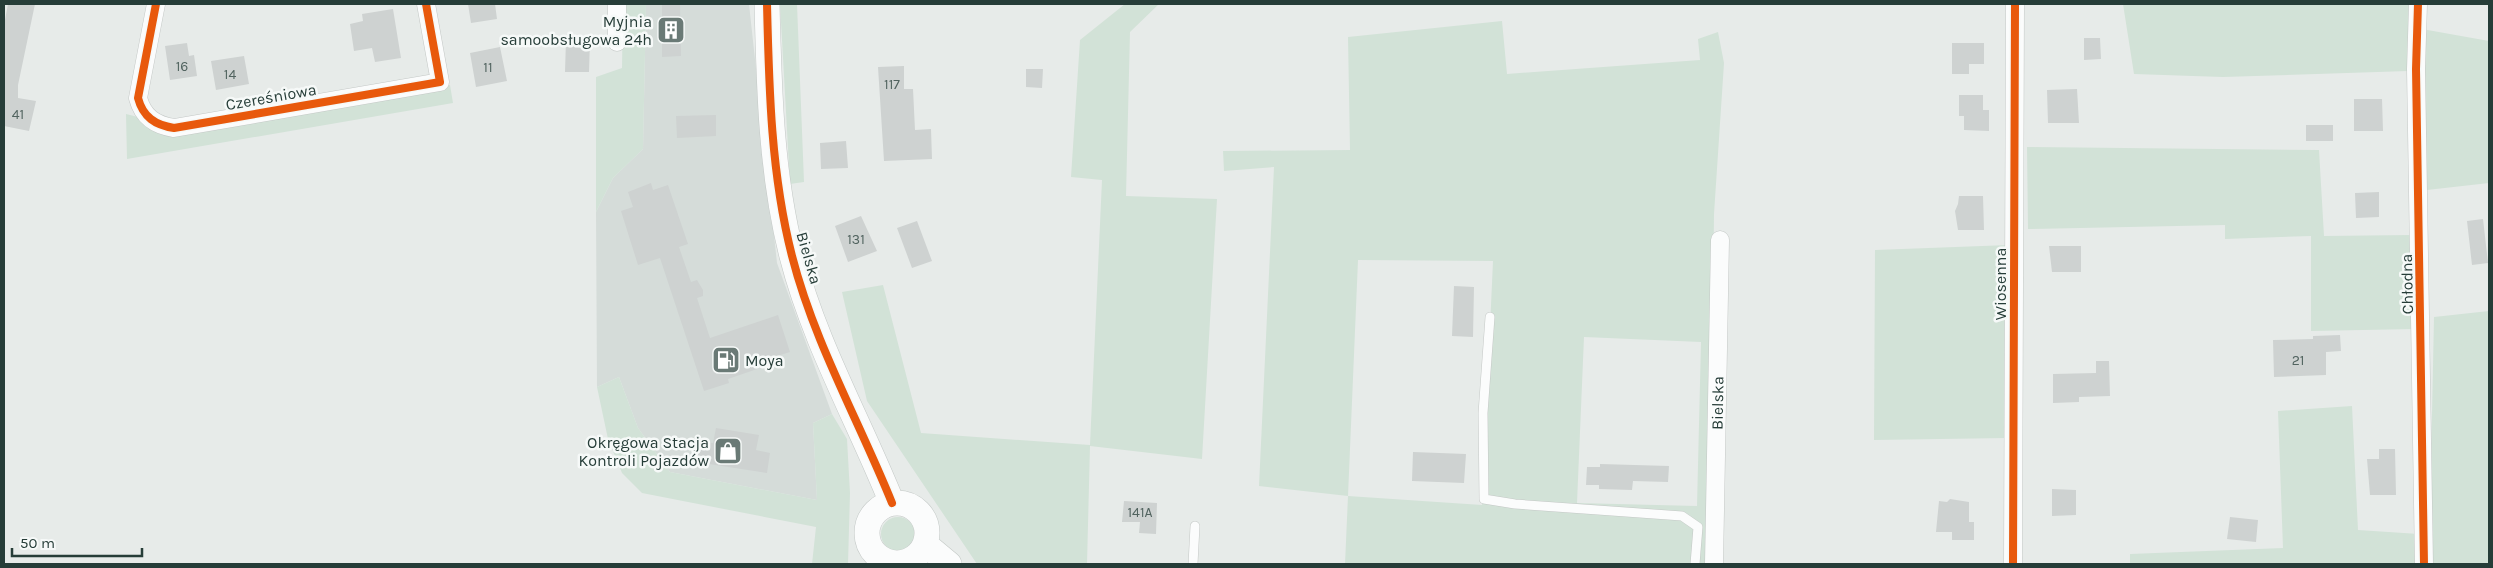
<svg xmlns="http://www.w3.org/2000/svg" width="2493" height="568" font-family="Karla,sans-serif">
  <style>
    .built { fill: #d5dcd9 }
    .green { fill: #d2e2d7; fill-rule: evenodd }
    .building { fill: #ced2d1 }
    .lines { fill: none; stroke-linecap: round; stroke-linejoin: round }
    .lane-casing { stroke: #c4c8c6; stroke-width: 10 }
    .street-casing { stroke: #c4c8c6; stroke-width: 19 }
    .secondary-casing { stroke: #c3c8c6; stroke-width: 26 }
    .lane { stroke: #fbfcfc; stroke-width: 9 }
    .street { stroke: #fbfcfc; stroke-width: 18 }
    .secondary { stroke: #fbfcfc; stroke-width: 25 }
    .cycleway-casing { stroke: #f6f9f8; stroke-width: 11 }
    .cycleway { stroke: #e8590c; stroke-width: 8 }
    .labels { text-anchor: middle; dominant-baseline: central; stroke-width: 5; stroke-linejoin: round; paint-order: stroke }
    .number-label { font-size: 14px; fill: #51635f }
    .poi-label { font-size: 16px; fill: #263d38; stroke: #f6f9f8; text-anchor: end }
    .street-label { font-size: 16px; fill: #263d38; stroke: #f6f9f8 }
  </style>
  <rect width="100%" height="100%" fill="#e7ebe9"/>
  <path class="built" d="M646,4H749L777,263L832,414L813,423L817,500L670,472L638,428L619,377L597,387L596,212L613,178L643,149Z"/>
  <path class="green" d="M623,4H646L643,149L613,178L596,212V77L622,68Z
    M780,4H797L804,182L790,184Z
    M1125,4H1159L1130,32L1126,196L1217,199L1202,459L1090,446L1087,564H977L867,401L842,292L883,285L921,433L1090,445L1102,180L1071,177L1080,40Z
    M2123,4H2411L2408,71L2223,77L2134,74Z
    M1502,21L1507,74L1700,60L1698,39L1718,32L1724,63L1714,214L1710,564H1345L1348,496L1259,486L1274,167L1224,171L1223,151L1350,150L1348,37ZM1358,260L1493,261L1482,505L1348,496ZM1584,337L1701,342L1697,506L1577,503Z
    M2422,29L2489,41V183L2427,190Z
    M450,85L453,103L127,159L126,114L138,117L168,134Z
    M2027,147L2319,150L2324,236L2411,235L2415,329L2311,331V236L2225,239V225L2028,229Z
    M2009,245L2007,438L1874,440L1875,250Z
    M2489,311V564H2429L2434,317Z
    M619,377L638,428L670,472L817,500L813,423L832,414L847,439L850,493L848,564H812L816,527L642,493L622,473L608,439L597,387Z
    M2352,406L2358,530L2419,534L2418,564H2130V554L2283,548L2278,411Z
    M881 534a17 17 0 1 1 34 0a17 17 0 1 1-34 0Z"/>
  <path class="building" d="M8,4H35L18,85V98L36,101L29,131L4,126V25Z
    M468,4H495L497,19L471,23Z
    M662,4H680L681,56L662,57Z
    M393,9L401,58L375,62L372,48L354,51L350,24L363,21L362,14Z
    M2084,38H2100L2101,59L2084,60Z
    M566,40H590L589,72H565Z
    M187,43L189,56L194,55L197,76L170,80L165,46Z
    M1952,43H1984V64H1969V74H1952Z
    M500,47L507,81L476,87L470,53Z
    M244,56L249,84L216,90L211,61Z
    M904,66V89H913L915,130L931,129L932,159L884,161L878,67Z
    M1026,69H1043L1042,88L1026,87Z
    M2077,89L2079,123H2048L2047,90Z
    M1959,95H1983V110H1989V131L1964,130V116H1959Z
    M2354,99H2382L2383,131H2354Z
    M716,115V136L677,138L676,116Z
    M2306,125H2333V141H2306Z
    M846,141L848,168L821,169L820,143Z
    M651,183L653,190L668,185L688,244L679,247L691,282L697,280L703,290V296L697,298L710,338L778,315L790,352L758,362L760,368L728,379L729,383L704,391L660,258L638,265L621,211L633,207L628,192Z
    M2379,192V217L2356,218L2355,193Z
    M1959,196H1983L1984,230H1958L1955,211L1958,204Z
    M861,216L877,251L848,262L835,226Z
    M2483,219L2488,263L2472,265L2467,221Z
    M917,221L932,261L912,268L897,228Z
    M2049,246H2081V272H2052Z
    M1454,286L1474,287L1473,337L1452,336Z
    M2340,335L2341,351L2326,352V375L2274,377L2273,340L2313,339V336Z
    M2096,361H2109L2110,396L2079,397V402L2053,403V374L2096,373Z
    M716,428L759,435L756,450L770,453L767,473L696,462L699,441L713,443Z
    M2379,449H2395L2396,495H2370L2367,459H2379Z
    M1413,452L1466,454L1464,483L1412,481Z
    M1600,464L1669,466L1668,482L1633,481L1632,490L1599,489V485H1586L1587,467H1600Z
    M2052,489L2076,490V515L2052,516Z
    M1950,499L1969,502V522H1974V540H1952V532H1936L1939,501L1947,502Z
    M1124,501L1157,503L1156,534L1139,533L1140,522H1122Z
    M2230,517L2258,520L2256,542L2227,539Z"/>
  <g class="lines">
    <defs>
      <path id="lane" d="M1490,317L1483,413L1484,499L1515,504L1682,516L1698,527L1695,564
        M1193,564L1195,526"/>
      <g id="street">
        <path d="M156,4L138,98C143,117 155,125 174,128L440,82L426,4"/>
        <path d="M617,4V42"/>
        <path d="M2418,4L2416,69L2424,564"/>
        <path id="s1" d="M1714,564L1720,240"/>
        <path d="M2013,564L2015,4"/>
      </g>
      <path id="secondary" d="M767,4C769,89 771,174 792,256C814,342 859,421 892,503
        M867 533a30 30 0 1 1 60 0a30 30 0 1 1-60 0Z
        M925,544L949,564"/>
    </defs>
    <use href="#lane" class="lane-casing"/>
    <use href="#street" class="street-casing"/>
    <use href="#secondary" class="secondary-casing"/>
    <use href="#lane" class="lane"/>
    <use href="#street" class="street"/>
    <use href="#secondary" class="secondary"/>
    <defs>
      <path id="cycleway" d="M156,4L138,98C143,117 155,125 174,128L440,82L426,4
        M767,4C769,89 771,174 792,256C814,342 859,421 892,503
        M2418,4L2416,69L2424,564
        M2013,564L2015,4"/>
    </defs>
    <use href="#cycleway" class="cycleway-casing"/>
    <use href="#cycleway" class="cycleway"/>
  </g>
  <defs>
    <symbol id="building-square" viewBox="-11 -11 22 22"><rect x="-9" y="-9" width="18" height="18" rx="4" fill="#6a7a76" stroke="#f6f9f8"/><path d="M-4-6H4V6H1V3H-1V6H-4ZM-2.5-4.3h1.7v1.8h-1.7ZM.8-4.3h1.7v1.8H.8ZM-2.5-1h1.7V.8h-1.7ZM.8-1h1.7V.8H.8Z" fill="#fff"/></symbol>
    <symbol id="fuel-square" viewBox="-11 -11 22 22"><rect x="-9" y="-9" width="18" height="18" rx="4" fill="#6a7a76" stroke="#f6f9f8"/><path d="M-5.5-6h7V0h2V4h1.3V-2.5L3-4.5l.8-.8L6-3V5H2.5V1h-1V6h-7ZM-4.2-4.7v3.2H.2V-4.7Z" fill="#fff"/></symbol>
    <symbol id="shop-square" viewBox="-11 -11 22 22"><rect x="-9" y="-9" width="18" height="18" rx="4" fill="#6a7a76" stroke="#f6f9f8"/><path d="M-5-2.5h2.3a2.7 3.5 0 0 1 5.4 0H5L5.5 6h-11ZM-1.5-2.5h3a1.5 2.3 0 0 0-3 0Z" fill="#fff"/></symbol>
  </defs>
  <g fill-rule="evenodd">
    <use href="#building-square" x="655" y="14" width="32" height="32"/>
    <use href="#fuel-square" x="710" y="344" width="32" height="32"/>
    <use href="#shop-square" x="712" y="435" width="32" height="32"/>
  </g>
  <g class="labels">
    <g class="number-label">
      <text x="182" y="66">16</text>
      <text x="488" y="67">11</text>
      <text x="230" y="74">14</text>
      <text x="892" y="84">117</text>
      <text x="18" y="114">41</text>
      <text x="856" y="239">131</text>
      <text x="2298" y="360">21</text>
      <text x="1140" y="512">141A</text>
    </g>
    <g class="poi-label">
      <text x="652" y="21">Myjnia<tspan x="652" dy="18">samoobsługowa 24h</tspan></text>
      <text x="745" y="360" text-anchor="start">Moya</text>
      <text x="709" y="442">Okręgowa Stacja<tspan x="709" dy="18">Kontroli Pojazdów</tspan></text>
    </g>
    <g class="street-label">
      <text transform="translate(271 97) rotate(-10)">Czereśniowa</text>
      <text transform="translate(809 258) rotate(74)">Bielska</text>
      <text transform="translate(2000 284) rotate(-90)">Wiosenna</text>
      <text transform="translate(2407 284) rotate(-91)">Chłodna</text>
      <text stroke="none"><textPath href="#s1" startOffset="161">Bielska</textPath></text>
    </g>
  </g>
  <rect width="2493" height="568" fill="none" stroke="#263d38" stroke-width="10"/>
  <path d="M12 548v8h130v-8" fill="none" stroke="#263d38" stroke-width="2.5"/>
  <text x="20" y="548" font-size="15" fill="#263d38" stroke="#f6f9f8" stroke-width="4" paint-order="stroke">50 m</text>
</svg>
